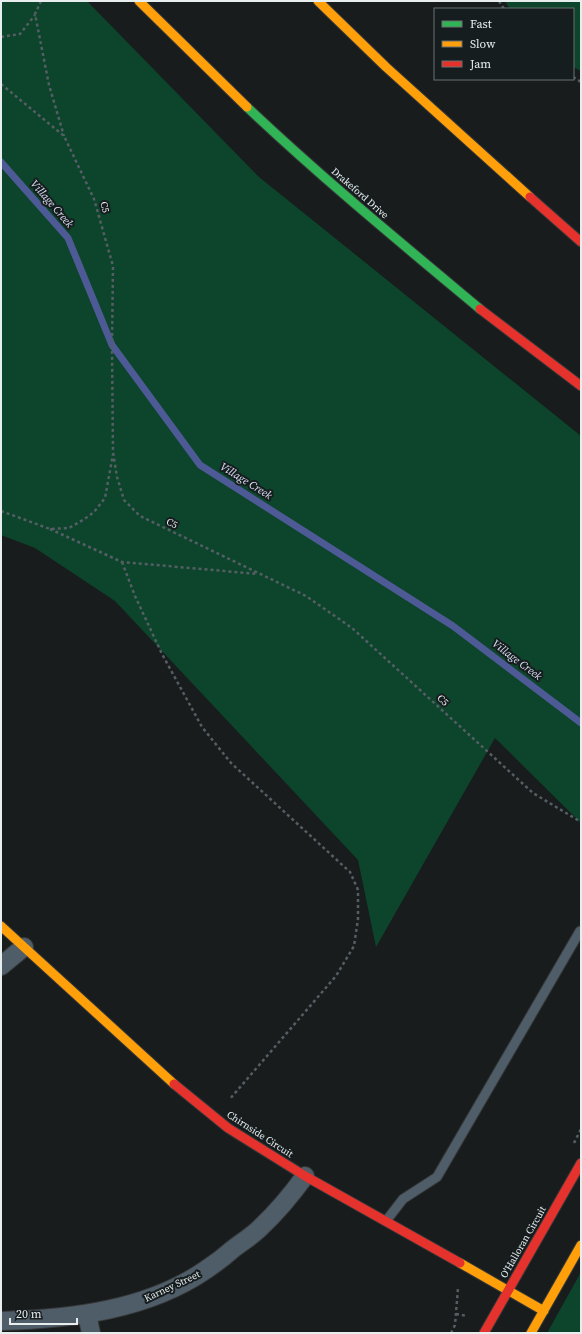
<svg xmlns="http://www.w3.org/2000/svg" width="582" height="1334" font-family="'Source Serif 4',serif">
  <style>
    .green { fill: #0c452b }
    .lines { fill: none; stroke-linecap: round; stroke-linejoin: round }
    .stream { stroke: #4e5a95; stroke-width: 7 }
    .lane-casing { stroke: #363839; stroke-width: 11 }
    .street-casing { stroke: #363839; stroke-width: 20 }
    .fast-casing { stroke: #363839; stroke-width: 11 }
    .slow-casing { stroke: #363839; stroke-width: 11 }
    .jam-casing { stroke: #363839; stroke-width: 11 }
    .path { stroke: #555e65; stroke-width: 2.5; stroke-dasharray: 3 3; stroke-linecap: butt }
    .lane { stroke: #4f5d68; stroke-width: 9 }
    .street { stroke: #4f5d68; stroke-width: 18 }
    .fast { stroke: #30b455; stroke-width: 9 }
    .slow { stroke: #ff9f0a; stroke-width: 9 }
    .jam { stroke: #e5322d; stroke-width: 9 }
    .labels { text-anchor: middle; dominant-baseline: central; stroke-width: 4; stroke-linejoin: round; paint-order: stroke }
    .street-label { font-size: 10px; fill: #e8edee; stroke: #161d1f }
    .water-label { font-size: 11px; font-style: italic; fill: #dbe1f4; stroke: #161d1f }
  </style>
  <rect width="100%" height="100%" fill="#181c1d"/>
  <path class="green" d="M1,1H87L259,177L581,436V823L495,738L376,947L358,860L115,601L35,548L1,535Z
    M505,1H581V71L573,67V9H510Z
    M581,1272V1333H547Z"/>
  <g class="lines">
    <path class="stream" d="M1,162L68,238L112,345L200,465L453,626L581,723"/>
    <defs>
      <path id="lane" d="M386,1221L403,1199L437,1177L580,931"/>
      <path id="street" d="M1,966L24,947
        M87,1314L91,1333
        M1,1321C71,1319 148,1310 207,1269C216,1263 225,1256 233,1249C242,1242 252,1236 260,1228C276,1213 292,1194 305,1176"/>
      <path id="fast" d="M247,107C322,178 401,243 480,309"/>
      <path id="slow" d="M139,1L247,107
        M318,1L386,67L530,197
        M1,926L174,1084
        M460,1263L544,1311
        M531,1333L581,1245"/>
      <path id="jam" d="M530,197L581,242
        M480,309L581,386
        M174,1084L228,1128L305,1176L460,1263
        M484,1333L581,1163"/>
    </defs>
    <use href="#lane" class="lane-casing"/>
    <use href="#street" class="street-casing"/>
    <use href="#fast" class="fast-casing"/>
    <use href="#slow" class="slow-casing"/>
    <use href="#jam" class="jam-casing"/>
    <path class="path" d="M41,1L35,14L49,85L64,136
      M499,1L504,9
      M1,37L20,34L35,15
      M573,77L581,82
      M1,84L64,136L94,199L113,266L112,345L113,452L117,477L124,500L140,516L306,596L352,628L533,793L581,822
      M1,511L50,529L69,528L83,520L94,512L105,498L113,454
      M50,529L122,562L258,574
      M122,562L135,596L162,654L202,727L231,763L350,872L358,890V919L354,946L336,976L229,1100
      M574,1143L581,1129
      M456,1314L467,1316
      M451,1333L455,1325L458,1288"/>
    <use href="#lane" class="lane"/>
    <use href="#street" class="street"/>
    <use href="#fast" class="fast"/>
    <use href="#slow" class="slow"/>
    <use href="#jam" class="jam"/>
  </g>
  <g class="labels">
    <g class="street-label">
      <text transform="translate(360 193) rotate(41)">Drakeford Drive</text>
      <text transform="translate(105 207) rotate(75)">C5</text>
      <text transform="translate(172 523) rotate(26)">C5</text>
      <text transform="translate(443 700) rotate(43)">C5</text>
      <text transform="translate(260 1134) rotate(33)">Chirnside Circuit</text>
      <text transform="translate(523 1242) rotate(-60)">O'Halloran Circuit</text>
      <text transform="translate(172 1286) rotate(-25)">Karney Street</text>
    </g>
    <g class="water-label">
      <text transform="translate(52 204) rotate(49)">Village Creek</text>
      <text transform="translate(246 481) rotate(32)">Village Creek</text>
      <text transform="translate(517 660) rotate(37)">Village Creek</text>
    </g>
  </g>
  <rect width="582" height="1334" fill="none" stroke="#e8edee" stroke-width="4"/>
  <rect x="434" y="8" width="140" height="72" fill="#161d1f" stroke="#6a7072"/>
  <rect x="442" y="21" width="20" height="6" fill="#30b455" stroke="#6a7072"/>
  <text x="470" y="28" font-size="12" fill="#e8edee">Fast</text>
  <rect x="442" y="41" width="20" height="6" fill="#ff9f0a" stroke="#6a7072"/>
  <text x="470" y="48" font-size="12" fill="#e8edee">Slow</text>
  <rect x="442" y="61" width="20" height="6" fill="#e5322d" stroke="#6a7072"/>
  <text x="470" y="68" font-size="12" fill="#e8edee">Jam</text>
  <path d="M10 1318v6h67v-6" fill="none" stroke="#e8edee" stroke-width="2"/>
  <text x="16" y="1318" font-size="12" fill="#e8edee" stroke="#161d1f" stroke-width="3" paint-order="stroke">20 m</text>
</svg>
